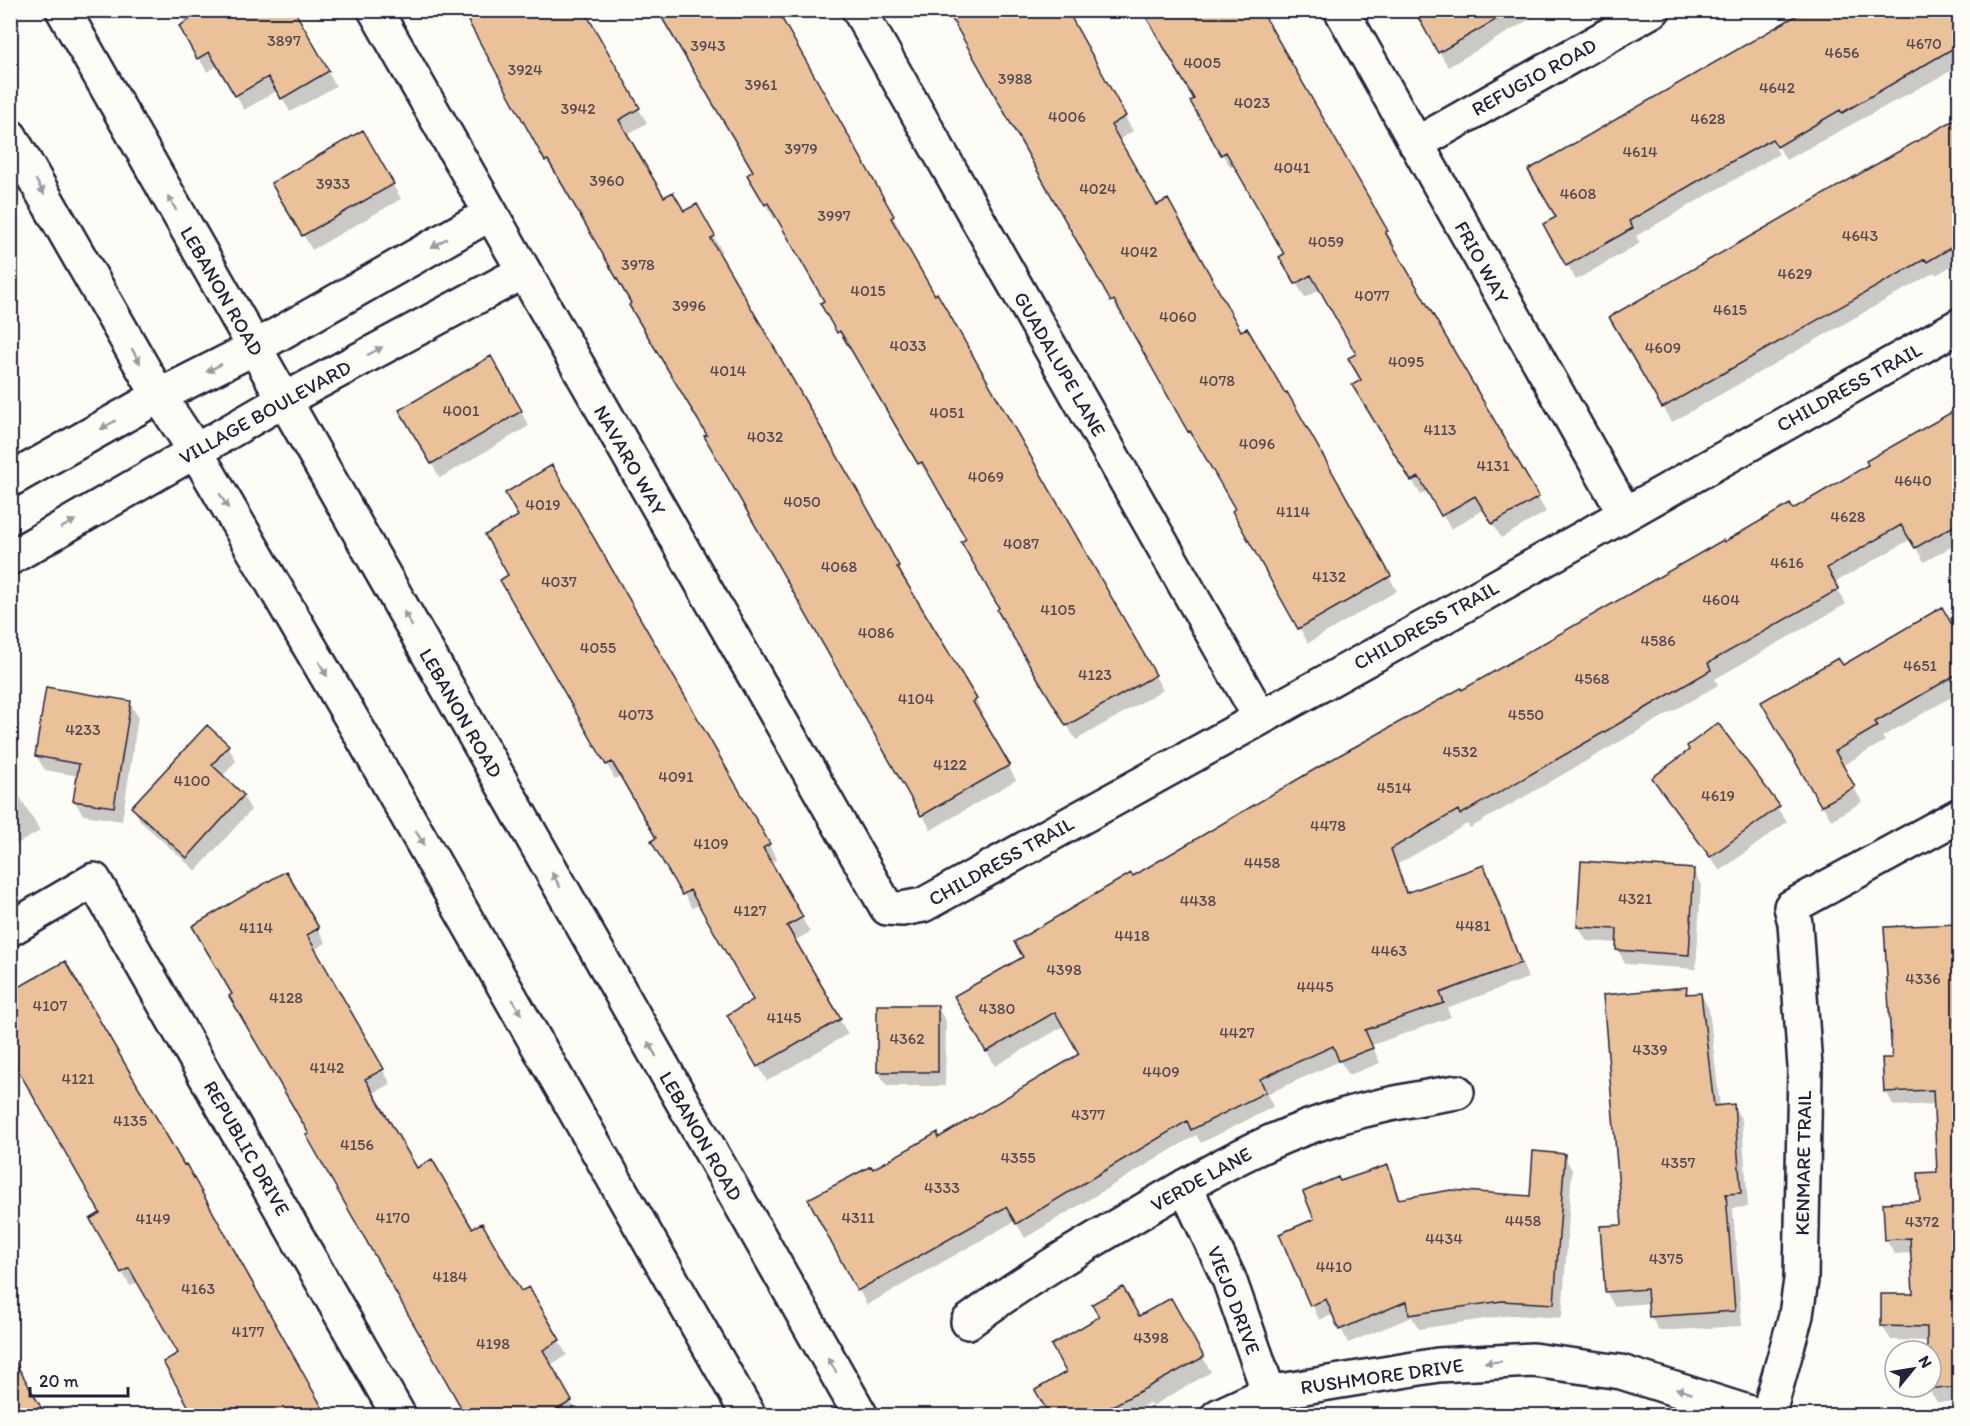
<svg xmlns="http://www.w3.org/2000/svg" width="1970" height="1426" font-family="Itim,sans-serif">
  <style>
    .shadow { fill: #0003 }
    .building { fill: #ebc19a; stroke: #22223b; stroke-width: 1.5 }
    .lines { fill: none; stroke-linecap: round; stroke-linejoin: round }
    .street-casing { stroke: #22223b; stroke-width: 38 }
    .secondary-casing { stroke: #22223b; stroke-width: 38 }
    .street { stroke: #fdfcf7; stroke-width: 33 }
    .secondary { stroke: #fdfcf7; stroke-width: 33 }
    .oneway { fill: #9a9aa2 }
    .labels { text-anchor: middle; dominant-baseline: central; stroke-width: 4.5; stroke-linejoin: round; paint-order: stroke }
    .number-label { font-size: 16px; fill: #544a53 }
    .street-label { font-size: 20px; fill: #22223b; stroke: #fdfcf7 }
  </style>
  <rect width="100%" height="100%" fill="#fdfcf7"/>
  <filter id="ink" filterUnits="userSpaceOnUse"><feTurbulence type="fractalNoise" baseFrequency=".0167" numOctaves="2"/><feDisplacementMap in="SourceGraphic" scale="12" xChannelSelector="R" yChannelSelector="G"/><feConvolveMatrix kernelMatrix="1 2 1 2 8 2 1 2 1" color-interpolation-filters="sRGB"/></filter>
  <g filter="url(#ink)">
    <path class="shadow" d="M178,10H292L336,86L290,112L278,90L244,110L219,65L207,72L181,27L186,24Z
      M463,10H582L647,123L626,135L663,200L684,213L696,206L722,251L718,254L870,516L906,581L904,582L984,714L980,717L1016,780L931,830L706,437L708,435L557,173L555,174Z
      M661,10H778L791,34L789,35L901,231L898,233L934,297L937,295L1163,690L1076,740L999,610L1001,609L968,540L931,475L928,477L850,344L847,346L822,304L826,302L777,217L774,219L749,175L755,172Z
      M949,10H1064L1133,131L1118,140L1157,207L1294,408L1397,591L1308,643L1234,511L1237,510L1190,433L1197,428L1123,314L1121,316Z
      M1260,10L1395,246L1392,247L1546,512L1501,538L1485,509L1451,529L1428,491L1421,495L1363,399L1358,354L1320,289L1305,298L1281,258L1287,255L1235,166L1231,168L1192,102Z
      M1416,10H1546L1448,67Z
      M1811,10H1960V66L1786,160L1770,132L1767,134L1779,154L1636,236L1640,243L1576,280L1545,225L1558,218Z
      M1960,116V261L1936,275L1935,272L1672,422L1611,318Z
      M362,132L401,199L312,250L273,183Z
      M490,358L529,426L440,478L401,411Z
      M1960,411V542L1924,562L1911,539L1834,583L1846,604L1715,679L1718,685L1470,828L1467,824L1398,864L1408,894L1483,867L1492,881L1528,978L1447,1008L1451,1017L1372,1045L1380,1063L1349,1075L1340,1061L1267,1094L1273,1107L1201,1143L1196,1135L1025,1238L1015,1221L867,1305L810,1200L872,1171L937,1134L940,1138L1081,1055L1064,1026L995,1066L964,1011L1025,957L1132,878L1723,544L1792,511L1870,466L1868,462Z
      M552,467L777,859L770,863L810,932L794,941L848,1034L767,1081L729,1015L755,1000L700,904L692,908L654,841L658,839L621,776L615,779L502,580L510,576L520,516Z
      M1960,613V704L1955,695L1882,737L1885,741L1842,766L1862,802L1831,820L1763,702Z
      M130,702L138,717L122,821L83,815L74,800L78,776L45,770L36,756Z
      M1718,725L1787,822L1720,871L1654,778L1691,751Z
      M207,727L228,746L236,761L222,777L243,796L251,810L196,871L141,822L133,808Z
      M10,780L40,831L10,848Z
      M1693,870L1701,885L1696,969L1626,964L1617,949L1618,943L1587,941L1578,926Z
      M286,873L326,943L314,950L391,1084L372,1094L416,1170L472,1230L521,1293L528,1289L567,1355L550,1365L579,1416H467L234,994Z
      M1960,925V1402H1937L1928,1388L1931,1387V1351H1928V1341L1891,1340L1882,1326L1915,1296L1912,1253L1895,1254L1886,1240L1884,1205L1922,1203L1939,1174L1935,1104L1894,1106L1886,1092L1893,1059L1886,929Z
      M1686,988L1690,995L1701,994L1709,1009L1720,1107L1733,1106L1742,1120L1748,1207L1733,1208L1742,1326L1659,1331L1651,1317L1650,1303L1614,1306L1606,1291Z
      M937,1007L946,1021L945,1086H887L878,1071Z
      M1564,1155L1572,1170L1562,1318L1511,1315L1419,1329L1412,1317L1348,1343L1334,1314L1319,1320L1281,1234L1316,1220L1339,1182L1387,1167L1401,1200L1532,1197Z
      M92,1220L327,1416L180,1354L139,1282L130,1286Z
      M1170,1300L1211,1372L1152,1406L1150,1402L1127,1416H1051L1068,1372L1139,1318Z"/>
    <path class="building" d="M186,10H294L329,71L281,99L268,77L235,96L209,52L197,59L179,26L191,19Z
      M462,10H584L640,108L619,120L664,197L673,192L684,211L697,204L715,236L711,239L863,500L899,566L897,567L977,699L973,702L1010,765L921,816L704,436L707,435L629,305L631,303L548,160L545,161Z
      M676,10H777L894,216L891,218L935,295L937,293L1156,675L1066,726L997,610L999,608L961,542L966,539L922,462L918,464L840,331L837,333L820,303L824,301L768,203L765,205L747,175L753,171L662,18Z
      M947,10H1067L1126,116L1111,125L1157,205L1168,199L1241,331L1247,328L1285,393L1287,392L1391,576L1298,629L1232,511L1235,509L1190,431L1188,432L1114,300L1111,302Z
      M1142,10H1261L1388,231L1385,232L1539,497L1492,524L1475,496L1441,516L1419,477L1411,481L1352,385L1361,380L1348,358L1356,354L1311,275L1295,284L1279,257L1284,254L1226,152L1221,155L1190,101L1194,99Z
      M1414,10H1513L1438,53Z
      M1806,10H1959V45L1842,113L1840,110L1777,147L1772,139L1729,163L1629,221L1633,228L1566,266L1543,224L1556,217L1528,170Z
      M1959,117V243L1927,262L1925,259L1662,408L1609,317Z
      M363,130L394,184L302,236L271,183Z
      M491,356L522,411L431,464L399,410Z
      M1959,408V523L1915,548L1901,525L1827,568L1839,589L1708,663L1711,670L1646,708L1460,815L1458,810L1391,849L1406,893L1484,865L1521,963L1440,993L1444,1003L1365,1030L1373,1048L1339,1061L1333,1046L1260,1079L1266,1092L1191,1130L1187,1121L1016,1224L1006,1207L857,1291L808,1199L871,1166L873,1169L938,1132V1138L1079,1054L1055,1012L986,1052L954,996L1023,957L1014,942L1131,873L1133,876L1329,761L1461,688L1462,690L1723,540L1724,542L1790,504L1793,509L1868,465L1866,461Z
      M552,465L770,844L763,848L803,917L787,926L841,1019L757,1067L727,1015L753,1000L690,890L682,895L651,841L656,838L612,762L606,765L500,580L508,575L485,535L518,516L505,493Z
      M1942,607L1959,637V673L1875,722L1878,726L1835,751L1855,787L1821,806L1761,702L1838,658L1843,665Z
      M46,687L131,701L114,807L73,801L79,764L35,756Z
      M1718,723L1780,806L1710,857L1652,778L1689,750L1687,746Z
      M207,725L229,745L212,765L244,795L187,858L131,807Z
      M1581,861L1694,869L1689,955L1616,950L1617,929L1577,927Z
      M286,871L319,928L307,935L384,1069L365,1079L417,1168L432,1159L472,1228L482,1223L521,1291L529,1287L560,1340L543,1350L572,1401L546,1416H466L306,1135L309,1134L229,996L232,994L192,926Z
      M1959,924V1388H1927L1931,1387V1351H1927V1327L1881,1326V1294H1913L1910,1238L1885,1240L1883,1203L1920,1201L1918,1173L1937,1172L1933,1090L1884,1092L1882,1058H1892L1884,927Z
      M65,961L184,1165L186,1164L327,1416H194L163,1362L178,1353L129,1268L121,1273L90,1219L100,1213L10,1056V992Z
      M1687,987L1686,994L1701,993L1714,1106L1734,1104L1741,1193L1726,1194L1735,1311L1649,1317L1647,1289L1605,1292L1600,1226L1622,1225L1603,995Z
      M877,1005H938V1072H877Z
      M1533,1151L1565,1154L1554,1304L1502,1301L1409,1315L1407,1301L1339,1330L1326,1299L1310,1306L1279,1234L1314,1219L1303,1192L1338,1177L1340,1181L1388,1165L1398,1199L1451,1190L1530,1196Z
      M1123,1287L1139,1316L1171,1298L1204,1357L1094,1416H1050L1035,1390L1066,1372L1051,1345L1099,1317L1092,1304Z
      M10,1353L46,1416H10Z"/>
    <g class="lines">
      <defs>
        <path id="street" d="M375,10L887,908L902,909L923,905L1443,617L1960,325
          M859,10L1260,717
          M1341,10L1624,512
          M1416,144L1653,10
          M10,480L159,396L254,348L490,214
          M10,558L284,400L523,272
          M10,929L94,880L399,1416
          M1185,1186L1229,1279L1277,1416
          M968,1322C1023,1281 1081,1247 1141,1212C1195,1180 1251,1147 1311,1126C1358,1109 1407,1100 1457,1092
          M1218,1416L1268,1393L1438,1365L1533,1360L1621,1372L1760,1416
          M1768,1416L1796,1315L1801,1280L1805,1067L1795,923L1791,907L1960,815"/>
        <path id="secondary" d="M63,10L861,1416
          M10,136L159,396L195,450L360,733L749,1416"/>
      </defs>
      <use href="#street" class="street-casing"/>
      <use href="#secondary" class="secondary-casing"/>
      <use href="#street" class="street"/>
      <use href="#secondary" class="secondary"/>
    </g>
    <defs><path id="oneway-solid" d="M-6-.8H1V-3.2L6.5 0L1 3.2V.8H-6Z" transform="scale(1.5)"/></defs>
    <g class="oneway">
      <use href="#oneway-solid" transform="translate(40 187) rotate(60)"/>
      <use href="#oneway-solid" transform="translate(172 203) rotate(-120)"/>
      <use href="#oneway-solid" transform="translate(439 243) rotate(150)"/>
      <use href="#oneway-solid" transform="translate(375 351) rotate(-28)"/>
      <use href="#oneway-solid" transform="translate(136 356) rotate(60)"/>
      <use href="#oneway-solid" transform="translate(214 368) rotate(153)"/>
      <use href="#oneway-solid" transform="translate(108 425) rotate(150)"/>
      <use href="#oneway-solid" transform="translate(224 501) rotate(60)"/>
      <use href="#oneway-solid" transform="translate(68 524) rotate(-30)"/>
      <use href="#oneway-solid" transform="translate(408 619) rotate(-120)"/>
      <use href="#oneway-solid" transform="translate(323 669) rotate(60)"/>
      <use href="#oneway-solid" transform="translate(420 838) rotate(60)"/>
      <use href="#oneway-solid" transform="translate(556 880) rotate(-120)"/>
      <use href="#oneway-solid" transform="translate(517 1007) rotate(60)"/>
      <use href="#oneway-solid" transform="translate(652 1049) rotate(-120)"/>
      <use href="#oneway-solid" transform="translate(1493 1362) rotate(177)"/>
      <use href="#oneway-solid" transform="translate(832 1365) rotate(-120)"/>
      <use href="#oneway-solid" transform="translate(1684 1391) rotate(-162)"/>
    </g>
  </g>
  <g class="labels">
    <g class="number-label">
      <text x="284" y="40">3897</text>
      <text x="1924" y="43">4670</text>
      <text x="708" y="45">3943</text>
      <text x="1842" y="52">4656</text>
      <text x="1202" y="62">4005</text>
      <text x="525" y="69">3924</text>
      <text x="1015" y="78">3988</text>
      <text x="761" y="84">3961</text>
      <text x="1777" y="87">4642</text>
      <text x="1252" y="102">4023</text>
      <text x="578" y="108">3942</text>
      <text x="1067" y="116">4006</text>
      <text x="1708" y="118">4628</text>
      <text x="801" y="148">3979</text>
      <text x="1640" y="151">4614</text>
      <text x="1292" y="167">4041</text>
      <text x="607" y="180">3960</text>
      <text x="333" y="183">3933</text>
      <text x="1098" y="188">4024</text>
      <text x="1578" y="193">4608</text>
      <text x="834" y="215">3997</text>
      <text x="1860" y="235">4643</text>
      <text x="1326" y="241">4059</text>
      <text x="1139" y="251">4042</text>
      <text x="638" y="264">3978</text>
      <text x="1795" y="273">4629</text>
      <text x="868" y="290">4015</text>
      <text x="1372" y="295">4077</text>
      <text x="689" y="305">3996</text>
      <text x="1730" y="309">4615</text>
      <text x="1178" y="316">4060</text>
      <text x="908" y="345">4033</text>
      <text x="1663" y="347">4609</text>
      <text x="1406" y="361">4095</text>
      <text x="728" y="370">4014</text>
      <text x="1217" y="380">4078</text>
      <text x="461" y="410">4001</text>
      <text x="947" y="412">4051</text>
      <text x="1440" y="429">4113</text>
      <text x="765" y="436">4032</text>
      <text x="1257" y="443">4096</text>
      <text x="1493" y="465">4131</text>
      <text x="986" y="476">4069</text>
      <text x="1913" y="480">4640</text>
      <text x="802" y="501">4050</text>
      <text x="543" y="504">4019</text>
      <text x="1293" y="511">4114</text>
      <text x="1848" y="516">4628</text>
      <text x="1021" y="543">4087</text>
      <text x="1787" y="562">4616</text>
      <text x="839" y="566">4068</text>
      <text x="1329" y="576">4132</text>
      <text x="559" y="581">4037</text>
      <text x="1721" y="599">4604</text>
      <text x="1058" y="609">4105</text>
      <text x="876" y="632">4086</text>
      <text x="1658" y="640">4586</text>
      <text x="598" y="647">4055</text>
      <text x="1920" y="665">4651</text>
      <text x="1095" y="674">4123</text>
      <text x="1592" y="678">4568</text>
      <text x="916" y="698">4104</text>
      <text x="636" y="714">4073</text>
      <text x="1526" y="714">4550</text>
      <text x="83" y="729">4233</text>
      <text x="1460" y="751">4532</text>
      <text x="950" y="764">4122</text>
      <text x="676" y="776">4091</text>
      <text x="192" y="780">4100</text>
      <text x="1394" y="787">4514</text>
      <text x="1718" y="795">4619</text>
      <text x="1328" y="825">4478</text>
      <text x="711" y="843">4109</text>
      <text x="1262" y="862">4458</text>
      <text x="1635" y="898">4321</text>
      <text x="1198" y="900">4438</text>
      <text x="750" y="910">4127</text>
      <text x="1473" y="925">4481</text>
      <text x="256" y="927">4114</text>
      <text x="1132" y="935">4418</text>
      <text x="1389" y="950">4463</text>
      <text x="1064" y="969">4398</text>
      <text x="1923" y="978">4336</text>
      <text x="1315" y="986">4445</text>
      <text x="286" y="997">4128</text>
      <text x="50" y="1005">4107</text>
      <text x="997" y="1008">4380</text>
      <text x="784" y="1017">4145</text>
      <text x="1237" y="1032">4427</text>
      <text x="907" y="1038">4362</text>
      <text x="1650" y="1049">4339</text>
      <text x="327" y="1067">4142</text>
      <text x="1161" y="1071">4409</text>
      <text x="78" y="1078">4121</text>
      <text x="1088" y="1114">4377</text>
      <text x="130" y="1120">4135</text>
      <text x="357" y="1144">4156</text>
      <text x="1018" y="1157">4355</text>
      <text x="1678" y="1162">4357</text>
      <text x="942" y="1187">4333</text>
      <text x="393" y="1217">4170</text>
      <text x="858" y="1217">4311</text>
      <text x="153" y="1218">4149</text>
      <text x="1523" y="1220">4458</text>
      <text x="1922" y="1221">4372</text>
      <text x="1444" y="1238">4434</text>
      <text x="1666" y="1258">4375</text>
      <text x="1334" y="1266">4410</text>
      <text x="450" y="1276">4184</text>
      <text x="198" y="1288">4163</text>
      <text x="248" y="1331">4177</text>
      <text x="1151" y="1337">4398</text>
      <text x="493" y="1343">4198</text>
    </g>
    <g class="street-label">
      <text transform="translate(1534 77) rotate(-29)">REFUGIO ROAD</text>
      <text transform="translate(1482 262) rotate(61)">FRIO WAY</text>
      <text transform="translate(222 291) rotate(60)">LEBANON ROAD</text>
      <text transform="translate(1060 364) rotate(60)">GUADALUPE LANE</text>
      <text transform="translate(1849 387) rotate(-29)">CHILDRESS TRAIL</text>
      <text transform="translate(265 412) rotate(-29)">VILLAGE BOULEVARD</text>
      <text transform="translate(630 460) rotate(60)">NAVARO WAY</text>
      <text transform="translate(1426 625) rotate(-29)">CHILDRESS TRAIL</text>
      <text transform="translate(461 713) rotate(60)">LEBANON ROAD</text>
      <text transform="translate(1001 861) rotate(-29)">CHILDRESS TRAIL</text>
      <text transform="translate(701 1136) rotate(60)">LEBANON ROAD</text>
      <text transform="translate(247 1148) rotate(60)">REPUBLIC DRIVE</text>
      <text transform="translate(1803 1163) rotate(-89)">KENMARE TRAIL</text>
      <text transform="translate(1201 1179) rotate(-29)">VERDE LANE</text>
      <text transform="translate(1234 1300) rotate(69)">VIEJO DRIVE</text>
      <text transform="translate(1382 1376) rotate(-8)">RUSHMORE DRIVE</text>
    </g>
  </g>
  <rect width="1970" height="1426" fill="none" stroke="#fdfcf7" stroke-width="36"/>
  <rect x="18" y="18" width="1934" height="1390" fill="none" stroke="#22223b" stroke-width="2" filter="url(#ink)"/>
  <g transform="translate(1913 1369) rotate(60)"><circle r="28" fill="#fdfcf7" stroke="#a5a5ac" stroke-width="1.5"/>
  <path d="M0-4.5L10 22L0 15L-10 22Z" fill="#22223b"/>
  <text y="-9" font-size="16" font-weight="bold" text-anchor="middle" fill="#22223b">N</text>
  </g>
  <path d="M30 1387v9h98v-9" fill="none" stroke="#22223b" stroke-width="3"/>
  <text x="39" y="1387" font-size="18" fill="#22223b" stroke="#fdfcf7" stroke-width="4.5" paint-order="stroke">20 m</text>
</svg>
